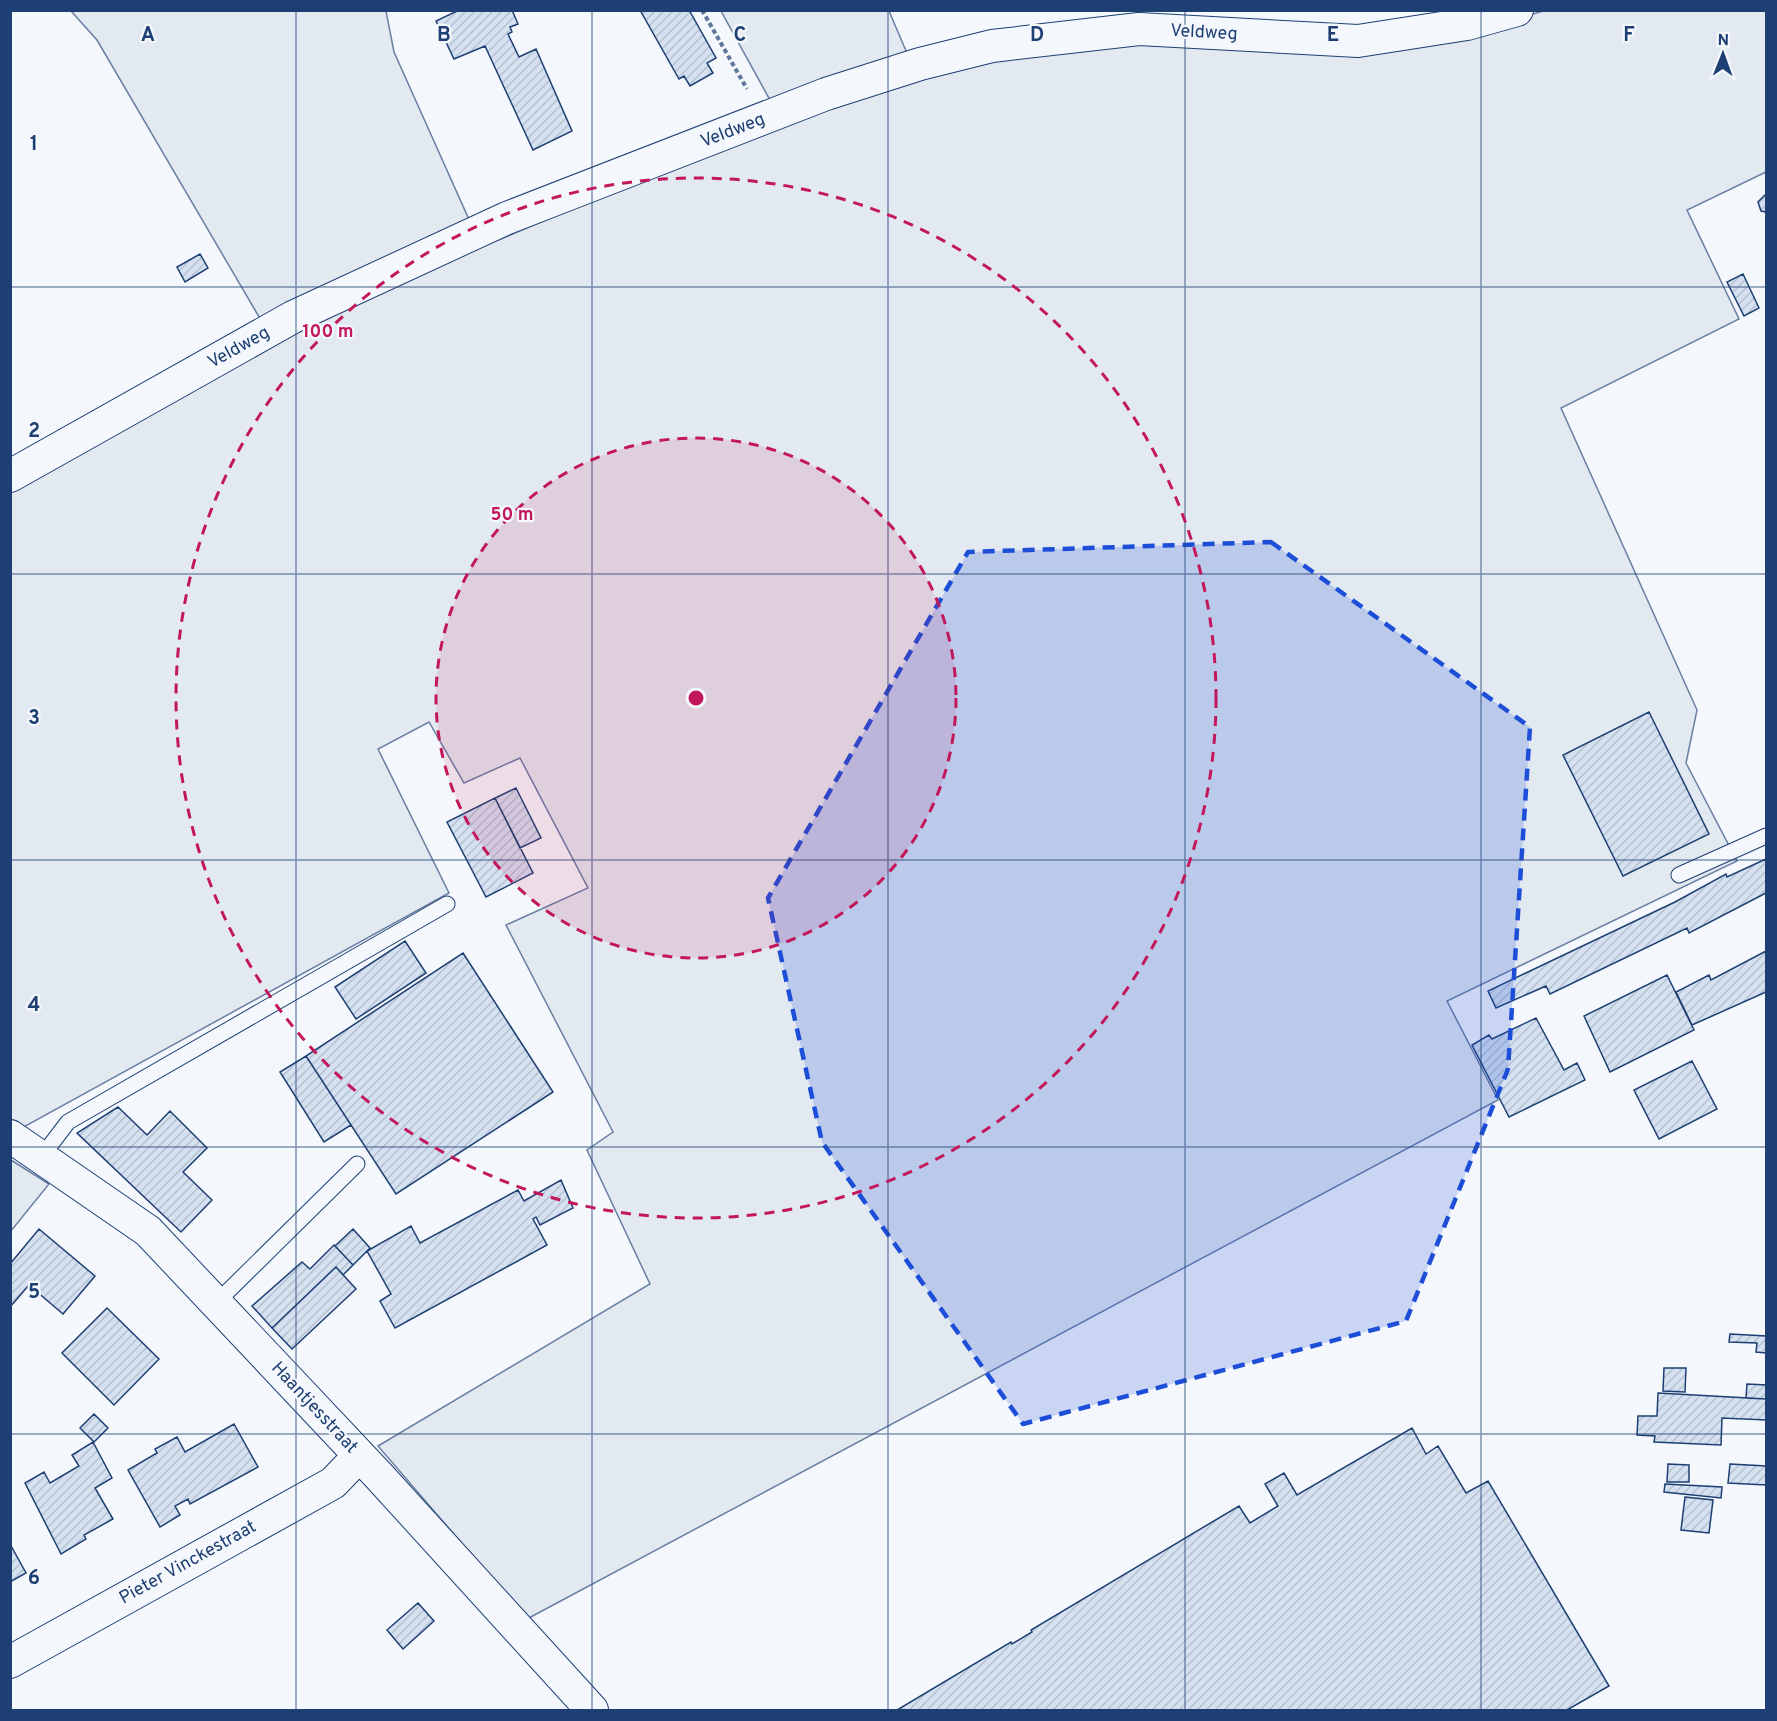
<svg xmlns="http://www.w3.org/2000/svg" width="1777" height="1721" font-family="Overpass,sans-serif">
  <style>
    .grass { fill: #e3e9f0; stroke: #687fa3; stroke-width: 1.5 }
    .building { fill: url(#building-hatch); stroke: #1d3f73; stroke-width: 1.5 }
    .lines { fill: none; stroke-linecap: round; stroke-linejoin: round }
    .lane-casing { stroke: #1d3f73; stroke-width: 17 }
    .street-casing { stroke: #1d3f73; stroke-width: 34 }
    .path { stroke: #5e769c; stroke-width: 4; stroke-dasharray: 4.5 3; stroke-linecap: butt }
    .lane { stroke: #f4f7fb; stroke-width: 15 }
    .street { stroke: #f4f7fb; stroke-width: 32 }
    .marked { fill: #1d4ed8; fill-opacity: 0.2; stroke: #1d4ed8; stroke-width: 4.5; stroke-dasharray: 12 8; stroke-linejoin: round }
    .grid { fill: none; stroke: #1d3f73; stroke-width: 1.5; stroke-opacity: 0.55 }
    .ring { fill: none; stroke: #c2185b; stroke-width: 3; stroke-dasharray: 10 8 }
    .labels { text-anchor: middle; dominant-baseline: central; stroke-width: 4.5; stroke-linejoin: round; paint-order: stroke }
    .street-label { font-size: 18px; fill: #1d3f73; stroke: #f4f7fb }
    .grid-label { font-size: 20px; text-anchor: middle; font-weight: bold; fill: #1d3f73; stroke: #f4f7fb; stroke-width: 4.5; stroke-linejoin: round; paint-order: stroke }
    .centre { fill: #c2185b; stroke: #f4f7fb; stroke-width: 3 }
    .ring-label { font-size: 18px; text-anchor: middle; font-weight: bold; fill: #c2185b; stroke: #f4f7fb; stroke-width: 4.5; stroke-linejoin: round; paint-order: stroke }
  </style>
  <defs>
    <pattern id="building-hatch" width="6" height="6" patternUnits="userSpaceOnUse" patternTransform="scale(1.5)"><rect width="6" height="6" fill="#d5e0f0"/><path d="M-1 1l2-2M0 6l6-6M5 7l2-2" fill="none" stroke="#b6c1d1"/></pattern>
  </defs>
  <rect width="100%" height="100%" fill="#f4f7fb"/>
  <path class="grass" d="M71,11H386L394,52L471,224L262,322L97,40Z
    M721,11H889L909,58L770,100Z
    M1543,11H1766V172L1687,210L1739,319L1561,408L1697,710L1686,763L1737,861L1447,1001L1498,1100L527,1619L378,1446L650,1284L587,1150L613,1132L506,925L588,888L520,758L464,783L429,722L378,749L449,893L22,1128L11,1121L10,488L188,386L424,271L781,122L986,57L1167,42L1447,40Z
    M11,1160L49,1184L11,1231Z"/>
  <path class="building" d="M459,10H512L518,24L510,27L512,32L508,34L519,57L536,49L572,131L533,150L485,46L454,59L436,21Z
    M640,10H689L716,58L707,63L713,73L690,86L684,76L679,79Z
    M1766,194V212L1761,211L1758,202Z
    M200,254L208,268L185,282L177,267Z
    M1743,274L1759,308L1744,316L1727,282Z
    M1649,712L1709,834L1623,876L1563,755Z
    M516,788L541,838L520,848L495,798Z
    M495,798L533,873L486,897L447,822Z
    M1766,859V893L1689,933L1687,928L1550,994L1546,986L1496,1008L1488,991L1675,902L1726,874L1727,877Z
    M405,941L426,973L356,1019L335,987Z
    M1766,951V992L1692,1025L1676,992L1709,975L1711,980Z
    M463,953L553,1092L396,1194L306,1056Z
    M1667,975L1694,1030L1610,1072L1584,1016Z
    M1536,1018L1564,1070L1577,1063L1585,1080L1509,1117L1472,1045L1489,1035L1492,1039Z
    M306,1056L351,1125L324,1142L280,1072Z
    M1692,1061L1717,1109L1659,1139L1634,1090Z
    M118,1107L147,1135L170,1111L207,1148L183,1172L212,1200L181,1232L77,1133Z
    M561,1180L573,1208L540,1225L536,1217L533,1219L547,1245L395,1328L380,1301L391,1294L367,1251L411,1226L420,1243L518,1190L524,1201Z
    M39,1229L95,1276L63,1314L29,1285L10,1307V1264Z
    M353,1229L370,1248L353,1265L335,1246Z
    M334,1245L353,1265L343,1275L336,1267L272,1328L252,1306L302,1262L310,1269Z
    M336,1267L356,1289L292,1349L272,1328Z
    M107,1308L159,1359L114,1405L62,1353Z
    M1730,1334L1766,1336V1353L1756,1352L1757,1343L1729,1342Z
    M1664,1368H1686L1685,1392L1663,1391Z
    M1747,1384L1766,1385V1399L1746,1398Z
    M1658,1393L1766,1399V1420L1722,1418L1721,1445L1654,1442L1655,1436L1637,1435L1638,1416H1657Z
    M94,1414L108,1428L94,1442L80,1428Z
    M234,1424L258,1467L190,1504L188,1499L175,1506L180,1515L160,1527L128,1470L157,1453L155,1449L177,1437L185,1452Z
    M1412,1428L1426,1454L1438,1446L1466,1493L1488,1481L1609,1686L1567,1710H897L1011,1642L1012,1644L1032,1632L1031,1630L1239,1506L1250,1523L1278,1506L1265,1484L1284,1473L1297,1495Z
    M93,1442L112,1478L95,1488L113,1519L84,1535L86,1539L61,1554L25,1483L44,1472L50,1483L79,1466L72,1455Z
    M1668,1464L1689,1465V1482H1667Z
    M1730,1464L1766,1466V1485L1728,1483Z
    M1665,1484L1722,1487L1721,1498L1664,1492Z
    M1685,1497L1713,1500L1709,1533L1681,1530Z
    M10,1544L26,1573L10,1582Z
    M418,1603L434,1621L403,1649L387,1630Z"/>
  <g class="lines">
    <defs>
      <path id="lane" d="M1679,875L1766,836
        M42,1156L68,1122L447,904
        M216,1303L357,1164"/>
      <path id="street" d="M10,476L293,317L507,218L826,94L920,64L992,46L1139,29L1358,41L1467,24L1517,10
        M10,1136L148,1231L379,1476L592,1710
        M10,1662L333,1483L359,1456"/>
    </defs>
    <use href="#lane" class="lane-casing"/>
    <use href="#street" class="street-casing"/>
    <path class="path" d="M702,10L747,89"/>
    <use href="#lane" class="lane"/>
    <use href="#street" class="street"/>
  </g>
  <path class="marked" d="M1271,542L1530,727L1508,1069L1406,1321L1023,1424L822,1142L768,898L968,552Z"/>
  <path class="grid" d="M296,10V1710M592,10V1710M888,10V1710M1185,10V1710M1481,10V1710M10,287H1766M10,574H1766M10,860H1766M10,1147H1766M10,1434H1766"/>
  <circle cx="696" cy="698" r="260" fill="#c2185b" fill-opacity=".12"/>
  <g class="ring">
    <circle cx="696" cy="698" r="260"/>
    <circle cx="696" cy="698" r="520"/>
  </g>
  <g class="labels">
    <g class="street-label">
      <text transform="translate(1204 33) rotate(3)">Veldweg</text>
      <text transform="translate(733 131) rotate(-21)">Veldweg</text>
      <text transform="translate(239 348) rotate(-29)">Veldweg</text>
      <text transform="translate(314 1408) rotate(47)">Haantjesstraat</text>
      <text transform="translate(188 1563) rotate(-29)">Pieter Vinckestraat</text>
    </g>
  </g>
  <g class="grid-label">
    <text x="148" y="41">A</text>
    <text x="444" y="41">B</text>
    <text x="740" y="41">C</text>
    <text x="1037" y="41">D</text>
    <text x="1333" y="41">E</text>
    <text x="1629" y="41">F</text>
    <text x="34" y="150">1</text>
    <text x="34" y="437">2</text>
    <text x="34" y="724">3</text>
    <text x="34" y="1011">4</text>
    <text x="34" y="1298">5</text>
    <text x="34" y="1584">6</text>
  </g>
  <circle cx="696" cy="698" r="9" class="centre"/>
  <g class="ring-label">
    <text x="328" y="337">100 m</text>
    <text x="512" y="520">50 m</text>
  </g>
  <rect width="1777" height="1721" fill="none" stroke="#1d3f73" stroke-width="24"/>
  <g transform="translate(1723 54) rotate(1)" stroke="#f4f7fb" stroke-width="4.5" paint-order="stroke">
  <path d="M0-4.5L10 22L0 15L-10 22Z" fill="#1d3f73"/>
  <text y="-9" font-size="16" font-weight="bold" text-anchor="middle" fill="#1d3f73">N</text>
  </g>
</svg>
